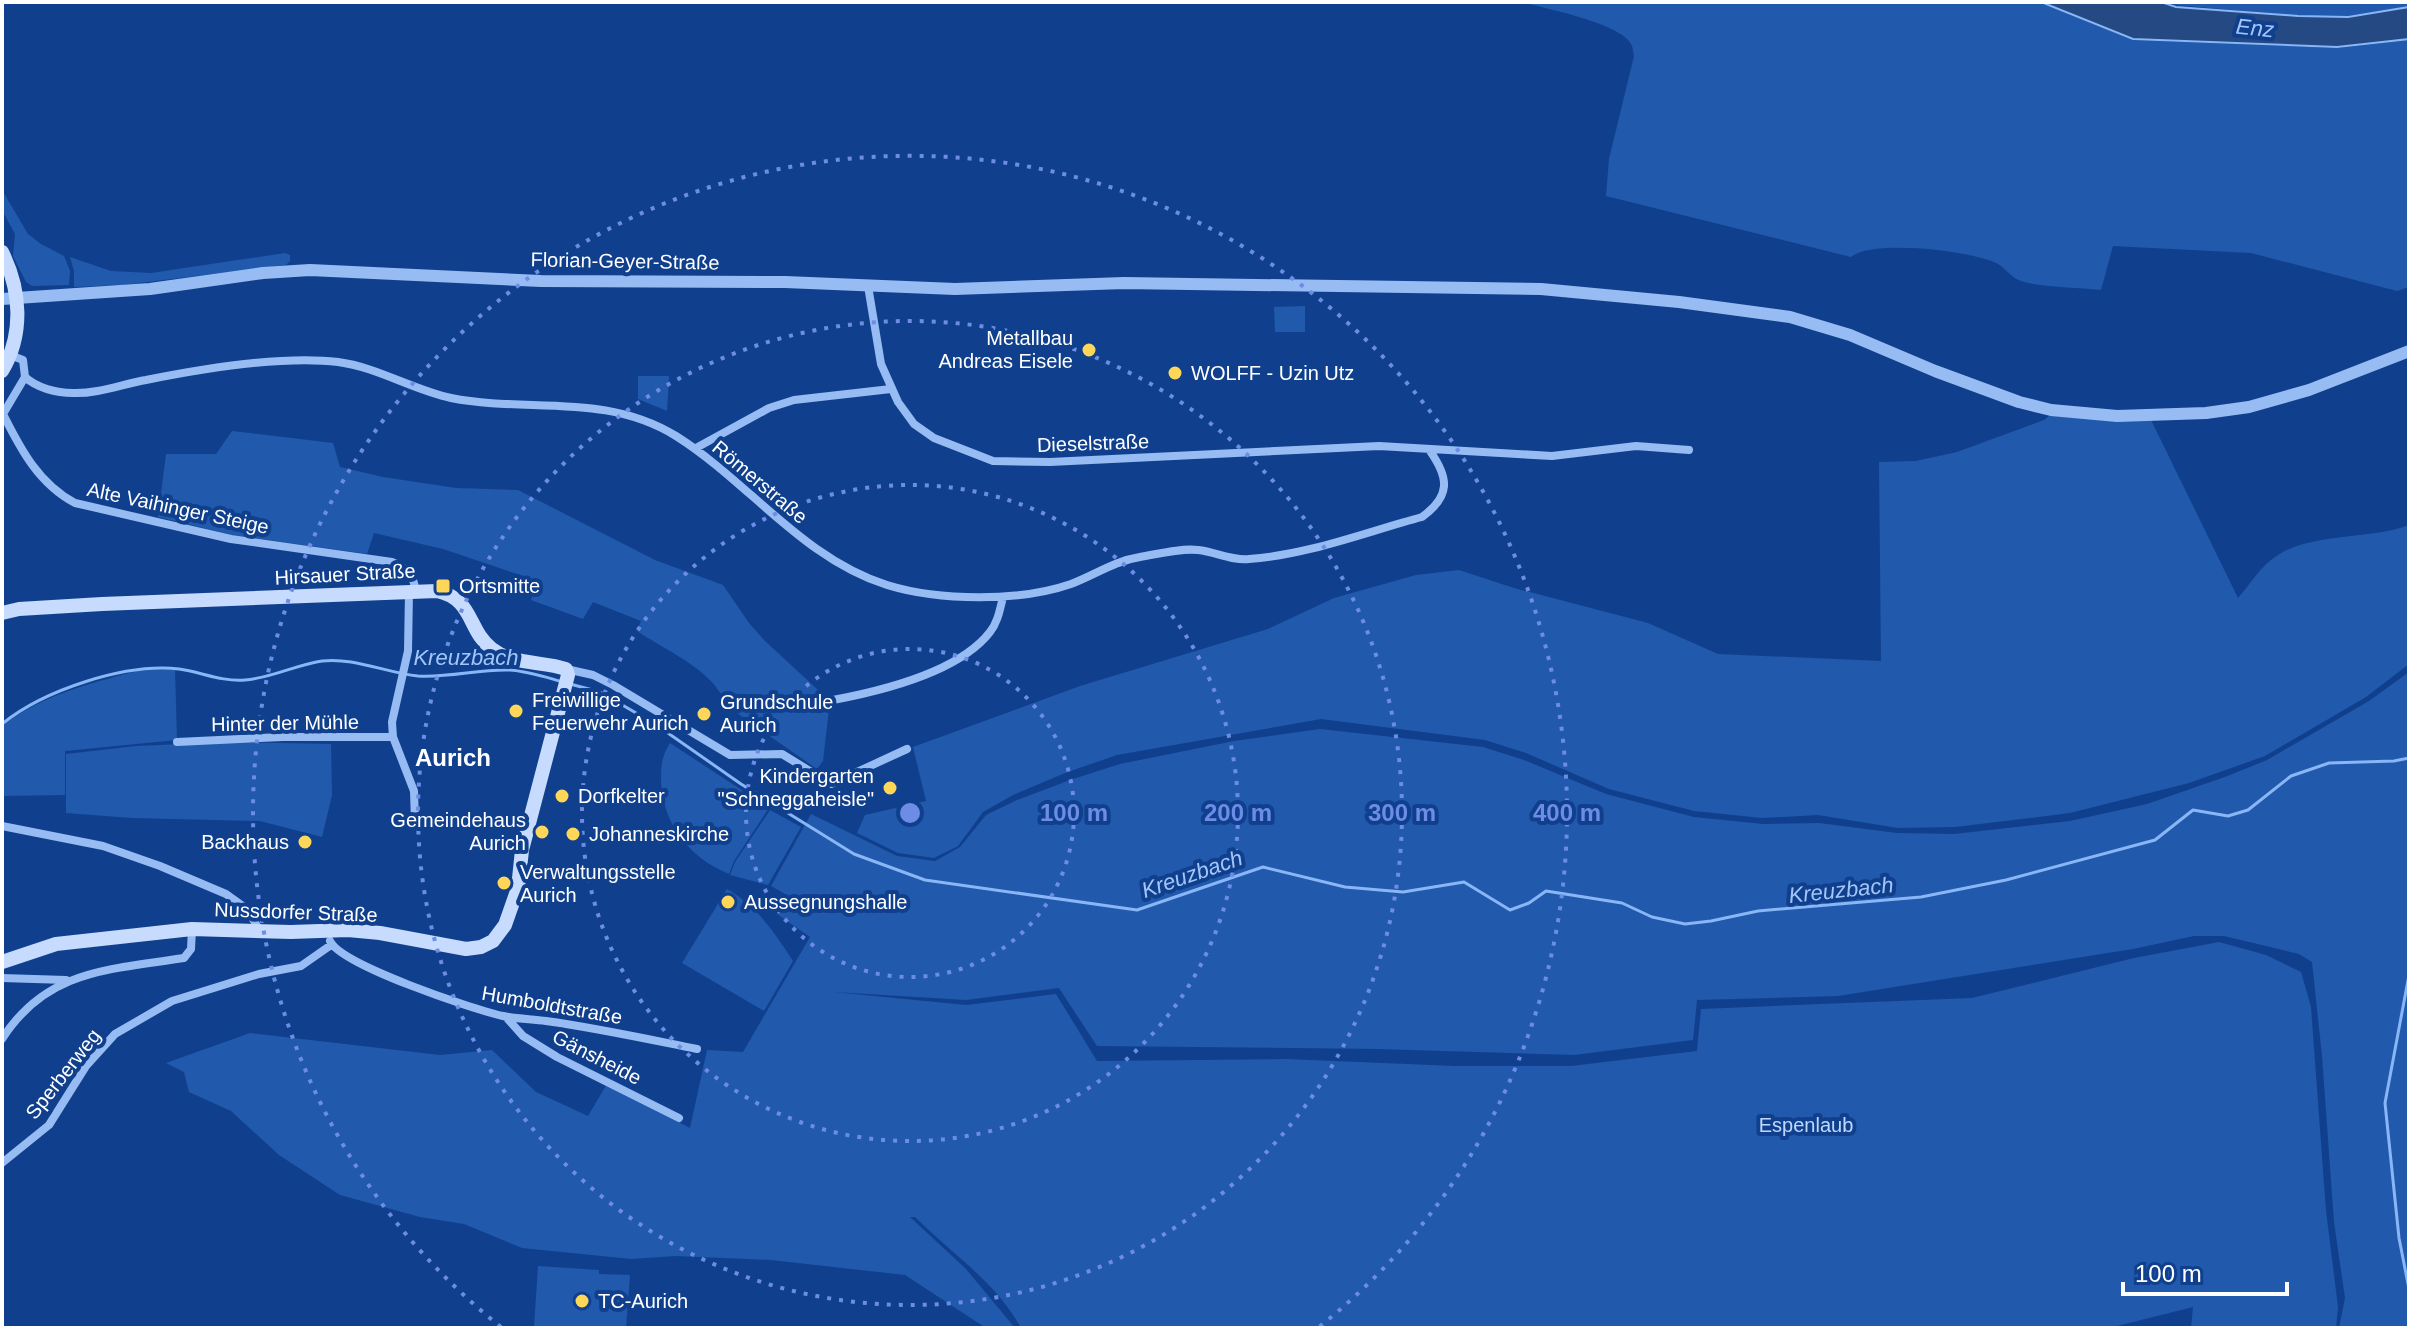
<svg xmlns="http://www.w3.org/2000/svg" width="2411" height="1330" font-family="Helvetica,sans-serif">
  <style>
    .green { fill: #2159ac }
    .water { fill: #254982; stroke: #88b6f6; stroke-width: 2 }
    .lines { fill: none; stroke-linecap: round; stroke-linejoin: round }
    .stream { stroke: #88b6f6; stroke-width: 3 }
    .minor { stroke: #97bcf3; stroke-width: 8 }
    .tertiary { stroke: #97bcf3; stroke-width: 12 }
    .secondary { stroke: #c6dbfd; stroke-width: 14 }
    .ring { fill: none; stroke: #6c8ce6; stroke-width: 4; stroke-dasharray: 4 8 }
    .poi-dot { fill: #ffd758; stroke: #10408d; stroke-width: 3 }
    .labels { text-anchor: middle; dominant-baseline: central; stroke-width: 8; stroke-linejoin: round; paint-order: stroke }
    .street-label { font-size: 20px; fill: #fff; stroke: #10408d }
    .poi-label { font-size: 20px; fill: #fff; stroke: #10408d; text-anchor: start }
    .park-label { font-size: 20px; fill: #bed8fd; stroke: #10408d }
    .water-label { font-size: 22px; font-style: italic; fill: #a2c6fa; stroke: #10408d }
    .quarter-label { font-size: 24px; font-weight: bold; fill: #fff; stroke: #10408d }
    .centre { fill: #6c8ce6; stroke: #10408d; stroke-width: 4 }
    .ring-label { font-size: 24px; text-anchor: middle; font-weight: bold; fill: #6c8ce6; stroke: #10408d; stroke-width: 8; stroke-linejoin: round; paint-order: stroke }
  </style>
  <rect width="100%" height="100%" fill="#10408d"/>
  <path class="green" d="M1522,2H2038L2133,40L2338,48L2409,40V287L2397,291L2251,253L2113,246L2101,290C2076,287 2043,288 2021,281C2011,278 2005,267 1996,263C1972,251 1871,239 1851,257L1606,196L1609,159L1634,56C1633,52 1633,47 1631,44C1620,23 1546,9 1522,2Z
    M2165,2H2409V7L2347,16H2298L2176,5Z
    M2,190L28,234L41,244L64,256L70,271L69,285L32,286L26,282L13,256L15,234L2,210Z
    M285,253L290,255V261L286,265L123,285L74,287V271L70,257L111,271L151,273Z
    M1305,306V332H1275L1274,307Z
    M638,376H669L667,411L638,399Z
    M2050,415L2151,420L2238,598C2249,586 2258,570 2271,560C2306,531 2367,541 2409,525V664L2366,697L2265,756L2189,783L2070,813L1955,827L1898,828L1818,815L1762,818L1694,811L1609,789L1526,753L1485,740L1321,719L1117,755L1065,773L1013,795L983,812L958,846L934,858L898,853L857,833L865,815L926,801L913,747L1080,686L1268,629L1334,598L1416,575L1459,570L1514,588L1648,623L1718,654L1881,661L1879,462L1916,461L1957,452L2044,420Z
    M232,431L333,443L340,467L383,477L456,488L518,490L655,560L723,585L749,623L765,641L830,701L823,761L817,769L741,716C728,706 722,694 712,682C692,661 661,647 637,631L641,621L593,602L583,619L531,600L538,581L443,549L374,533L367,554L232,535L158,517L166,454H216Z
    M145,669L175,670L177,740L65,751V795L2,796V726C43,694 95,682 145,669Z
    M2409,672V1328H2339L2345,1298L2334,1222L2322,1056L2312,962L2299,954L2224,936H2194L2133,949L1838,996L1697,1000L1693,1040L1574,1055L1378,1049L1097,1046L1059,988L966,1000L834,992L966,1005L1056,994L1097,1061L1286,1059L1455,1066H1571L1697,1051L1701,1009L1972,998L2134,958L2219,942L2266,955L2301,972L2311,1007L2326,1211L2338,1307L2336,1328H2191L2193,1307L2109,1328H1021C996,1282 951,1253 915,1217H910L966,1269L1015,1328H986L905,1275L771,1260L676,1256L631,1259L522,1248L464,1224L420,1217L340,1195L279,1155L231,1111L189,1092L184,1072L166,1063L250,1033L440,1055L492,1050L536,1092L588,1116L607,1084L690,1128L707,1050L743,1052L810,937L777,914L787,895L771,886L811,814L897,856L935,861L960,847L986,815L1015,801L1070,780L1120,764L1234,741L1320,729L1483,747L1524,760L1606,794L1694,817L1763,824L1819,823L1897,833L1954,834L2070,821L2147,804L2225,777L2267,760L2369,701Z
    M230,742L331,744L332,795L322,837L260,821L132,818L66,813V754L136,746Z
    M670,743L769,808L734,861L729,874C688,857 662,823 661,779C661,764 662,756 670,743Z
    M770,810L801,827L768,885L730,875L735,862Z
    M727,889C757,906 774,932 793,961L764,1011L682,963Z
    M538,1266L599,1270V1274L630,1275L626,1328L534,1327Z"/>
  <path class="water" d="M2041,2H2161L2176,7L2298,16L2348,17L2409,7V39L2337,47L2133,39Z"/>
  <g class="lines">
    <path class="stream" d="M570,684L600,692L655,724L741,784L854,854L925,880L1137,910L1263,867L1345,887L1403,892L1464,882L1510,910L1529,903L1546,891L1622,903L1652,917L1685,924L1711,921L1758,911L1921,897L2006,880L2155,840L2193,810L2228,816L2248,810L2291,776L2329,763L2394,761L2409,758
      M2,724C44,690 125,663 179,669C201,672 222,682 245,680C272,678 295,665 322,661C354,657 386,673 418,676C449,678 479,669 509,670C528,671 545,677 563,682
      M2409,975L2385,1103L2399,1238L2409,1289"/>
    <path class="minor" d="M868,286L881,364L898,402L914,424L934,438L993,461L1050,462L1379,446L1552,456L1636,446L1689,450
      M10,355L23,360L25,377C37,388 56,393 73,393C97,394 123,384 146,380C201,369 283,355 338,362C377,367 413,390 451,398C527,413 605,392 676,436C749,482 802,558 887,585C939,601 1019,602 1071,584C1095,575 1114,561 1140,557C1158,554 1180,548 1198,550C1216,552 1232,561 1249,559C1308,555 1366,532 1422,517C1451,496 1449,478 1430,451
      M3,414C21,450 39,484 75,503L231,539L392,562C407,568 414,574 415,590
      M3,414L25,377
      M696,448L769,408L794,400L891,389
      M409,592L408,651L392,722L393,737L414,791L415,822
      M566,669L593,675L613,685L730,755L782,754L831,784L907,749
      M833,700C881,691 959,672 990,632C998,622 1000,609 1003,597
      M177,742L283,737H393
      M2,826L103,846L160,866L226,894L247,909L260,931
      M330,941C341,965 472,1009 503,1016C517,1019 532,1019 546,1021C597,1028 647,1039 697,1049
      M2,978L66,980
      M506,1017L523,1036L557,1057L679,1118
      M2,1039C47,969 109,970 184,958L191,949L192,929
      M2,1163L49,1125L86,1066L115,1034L172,1001L259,974L301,966L331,945"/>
    <path class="tertiary" d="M2,299L150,289L263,273L310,270L541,281L785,282L955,289L1124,283L1541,289L1679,302L1790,317L1850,335L1935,371L2019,402L2051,410L2117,416L2206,413L2249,407L2309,390L2409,351"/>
    <path class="secondary" d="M2,252C21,290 24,334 2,371
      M2,613L19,609L102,604L437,591C474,599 467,630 492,649C512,665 543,661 566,669L568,675L522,850L518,888L505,925L493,941L481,947L466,949L380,933L348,930L291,932L192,929L56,944L2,962"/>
  </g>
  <g class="ring">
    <circle cx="910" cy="813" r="164"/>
    <circle cx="910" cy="813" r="328"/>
    <circle cx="910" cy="813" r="492"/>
    <path d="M501 1327A657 657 0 1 1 1319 1327"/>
  </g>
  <g class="poi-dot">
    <circle cx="1089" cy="350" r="8"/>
    <circle cx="1175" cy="373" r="8"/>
    <rect x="435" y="578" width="16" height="16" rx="4"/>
    <circle cx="516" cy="711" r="8"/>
    <circle cx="704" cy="714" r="8"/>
    <circle cx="890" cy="788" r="8"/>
    <circle cx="562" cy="796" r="8"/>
    <circle cx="542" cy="832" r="8"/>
    <circle cx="573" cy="834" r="8"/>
    <circle cx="305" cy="842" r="8"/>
    <circle cx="504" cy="883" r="8"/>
    <circle cx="728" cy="902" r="8"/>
    <circle cx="582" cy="1301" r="8"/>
  </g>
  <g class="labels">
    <g class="street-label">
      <text transform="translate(625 261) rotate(1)">Florian-Geyer-Straße</text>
      <text transform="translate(1093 443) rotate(-2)">Dieselstraße</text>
      <text transform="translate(760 482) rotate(40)">Römerstraße</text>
      <text transform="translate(178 508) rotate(12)">Alte Vaihinger Steige</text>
      <text transform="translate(345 574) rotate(-3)">Hirsauer Straße</text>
      <text transform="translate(285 723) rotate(-1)">Hinter der Mühle</text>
      <text transform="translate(296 912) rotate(2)">Nussdorfer Straße</text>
      <text transform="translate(552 1005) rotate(10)">Humboldtstraße</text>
      <text transform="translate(597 1057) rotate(27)">Gänsheide</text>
      <text transform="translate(63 1074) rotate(-52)">Sperberweg</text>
    </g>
    <g class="poi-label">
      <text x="1073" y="338" text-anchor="end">Metallbau<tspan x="1073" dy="23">Andreas Eisele</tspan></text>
      <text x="1191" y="373">WOLFF - Uzin Utz</text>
      <text x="459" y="586">Ortsmitte</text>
      <text x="532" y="700">Freiwillige<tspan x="532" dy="23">Feuerwehr Aurich</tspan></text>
      <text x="720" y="702">Grundschule<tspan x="720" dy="23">Aurich</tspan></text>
      <text x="874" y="776" text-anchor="end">Kindergarten<tspan x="874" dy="23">"Schneggaheisle"</tspan></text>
      <text x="578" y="796">Dorfkelter</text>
      <text x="526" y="820" text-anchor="end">Gemeindehaus<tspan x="526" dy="23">Aurich</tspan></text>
      <text x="589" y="834">Johanneskirche</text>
      <text x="289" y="842" text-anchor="end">Backhaus</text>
      <text x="520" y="872">Verwaltungsstelle<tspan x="520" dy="23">Aurich</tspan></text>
      <text x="744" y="902">Aussegnungshalle</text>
      <text x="598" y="1301">TC-Aurich</text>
    </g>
    <g class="park-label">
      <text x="1806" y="1125">Espenlaub</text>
    </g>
    <g class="water-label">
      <text transform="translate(2255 28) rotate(6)">Enz</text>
      <text x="466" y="657">Kreuzbach</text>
      <text transform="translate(1192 874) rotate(-19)">Kreuzbach</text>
      <text transform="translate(1841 890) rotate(-6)">Kreuzbach</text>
    </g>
    <g class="quarter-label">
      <text x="453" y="757">Aurich</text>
    </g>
  </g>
  <circle cx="910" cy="813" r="12" class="centre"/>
  <g class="ring-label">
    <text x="1074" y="821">100 m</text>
    <text x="1238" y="821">200 m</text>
    <text x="1402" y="821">300 m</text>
    <text x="1567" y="821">400 m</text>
  </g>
  <rect width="2411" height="1330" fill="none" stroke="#ffffff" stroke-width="8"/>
  <path d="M2123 1282v12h164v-12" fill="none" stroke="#ffffff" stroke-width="4"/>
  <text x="2135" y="1282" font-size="24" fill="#ffffff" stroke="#10408d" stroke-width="6" paint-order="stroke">100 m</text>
</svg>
